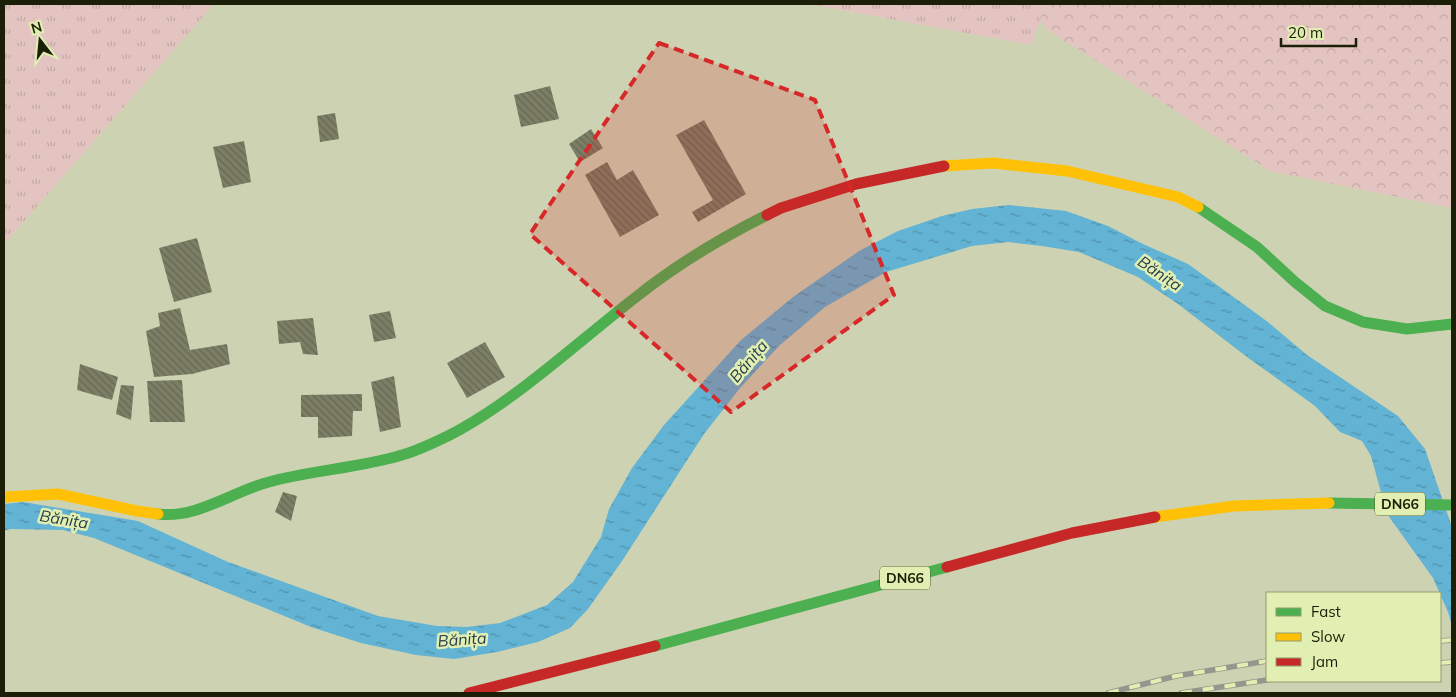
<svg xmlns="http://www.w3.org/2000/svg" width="1456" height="697" font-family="Mulish,sans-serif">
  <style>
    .grass { fill: url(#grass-tufts) }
    .forest { fill: url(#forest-crowns) }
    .water { fill: url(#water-ripples) }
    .building { fill: url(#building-back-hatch) }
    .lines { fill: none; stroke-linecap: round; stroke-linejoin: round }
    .fast { stroke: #4caf50; stroke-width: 11 }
    .slow { stroke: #ffc107; stroke-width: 11 }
    .jam { stroke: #c62828; stroke-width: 11 }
    .rail-casing { stroke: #96958e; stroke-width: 5.5 }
    .rail { stroke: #e2efb2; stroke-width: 4; stroke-dasharray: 11; stroke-linecap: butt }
    .marked { fill: #d62828; fill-opacity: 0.2; stroke: #d62828; stroke-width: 4; stroke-dasharray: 10 6; stroke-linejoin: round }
    .labels { text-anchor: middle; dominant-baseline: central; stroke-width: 5; stroke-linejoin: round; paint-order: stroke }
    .shield { fill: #e2efb2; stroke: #575d3a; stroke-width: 1 }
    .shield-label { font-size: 14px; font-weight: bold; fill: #1b1f07 }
    .water-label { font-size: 16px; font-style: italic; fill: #253c4b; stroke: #e2efb2 }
  </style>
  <defs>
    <pattern id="grass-tufts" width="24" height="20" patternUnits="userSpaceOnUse" patternTransform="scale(1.25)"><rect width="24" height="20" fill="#e4c4c0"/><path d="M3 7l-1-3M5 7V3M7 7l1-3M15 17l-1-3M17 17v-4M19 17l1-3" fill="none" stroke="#c3a8a4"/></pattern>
    <pattern id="forest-crowns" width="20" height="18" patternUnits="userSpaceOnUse" patternTransform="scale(1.25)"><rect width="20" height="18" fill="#e4c4c0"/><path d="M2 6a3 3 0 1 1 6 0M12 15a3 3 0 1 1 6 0" fill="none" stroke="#c3a8a4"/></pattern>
    <pattern id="water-ripples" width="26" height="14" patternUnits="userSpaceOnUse" patternTransform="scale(1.25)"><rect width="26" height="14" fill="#62b3d4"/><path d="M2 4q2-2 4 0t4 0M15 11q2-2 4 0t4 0" fill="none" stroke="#5091aa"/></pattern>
    <pattern id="building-back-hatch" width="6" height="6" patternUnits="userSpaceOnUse" patternTransform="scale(1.25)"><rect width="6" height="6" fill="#7c7f66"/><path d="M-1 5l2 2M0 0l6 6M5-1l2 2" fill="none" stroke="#656752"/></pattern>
  </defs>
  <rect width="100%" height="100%" fill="#cdd3b2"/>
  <path class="grass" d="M4,4H214L4,244Z
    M808,4H1046L1031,45Z"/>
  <path class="forest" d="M1046,4H1452V208L1270,171L1049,31L1040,21Z"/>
  <path class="water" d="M1009,205L1066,211L1108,226L1143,244L1188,264L1268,322L1307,355L1398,416L1425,449L1452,527V626L1448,612L1433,578L1387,514L1371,456L1362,441L1340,432L1315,406L1247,357L1178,304L1138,277L1079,252L1042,246L1008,242L972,246L886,272L825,307L780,345L740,388L704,434L622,561L588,609L570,628L538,642L497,652L454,659L416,655L361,643L311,627L94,538L63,530L10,529L4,531V504L23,502L138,521L228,562L378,616L437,626L467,627L500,623L547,605L573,582L601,537L609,509L632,468L664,425L741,340L793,297L859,251L898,231L942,216L972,209Z"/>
  <path class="building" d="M550,86L559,119L521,127L514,95Z
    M335,113L339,139L320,142L317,116Z
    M704,120L746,194L698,222L692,212L713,200L676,135Z
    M591,129L603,148L580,162L569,144Z
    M244,141L251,182L223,188L213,147Z
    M607,162L617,180L633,170L659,215L620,237L585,175Z
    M197,238L212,292L174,302L159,248Z
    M180,308L190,350L227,344L230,364L192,374L154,377L146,331L160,326L158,313Z
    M390,311L396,338L374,342L369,315Z
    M313,318L318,355L303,354L300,342L279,344L277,321Z
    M485,342L505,377L467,398L447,363Z
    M80,364L118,377L112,400L77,390Z
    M394,376L401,427L380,432L371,382Z
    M182,380L185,422H150L147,381Z
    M121,385L134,386L131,420L116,414Z
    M362,394V411H353L352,436L318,438V417H301V395Z
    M283,492L297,496L291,521L275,512Z"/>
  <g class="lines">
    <path class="fast" d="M1198,207L1257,247L1295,282L1325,306L1363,322L1407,329L1452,324
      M1329,503L1452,505
      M158,514C197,519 231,492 269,482C312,470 359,468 402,455C417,451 447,437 461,429C524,393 578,342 636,297C676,265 721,238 767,215
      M655,646L947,567"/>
    <path class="slow" d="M944,166L993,163L1067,171L1178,197L1198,207
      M4,497L58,494L137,511L158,514
      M1155,517L1234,506L1329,503"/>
    <path class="jam" d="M767,215L781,208L856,184L944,166
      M947,567L1072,533L1155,517
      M469,693L655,646"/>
    <defs>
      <path id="rail" d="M1440,641L1452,640
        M1440,663L1452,662
        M1108,693L1176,676L1267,661
        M1181,693L1267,680"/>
    </defs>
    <use href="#rail" class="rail-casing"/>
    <use href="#rail" class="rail"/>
  </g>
  <path class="marked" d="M659,43L815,100L894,295L731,412L530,234Z"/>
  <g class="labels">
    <g class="shield">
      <rect x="1375" y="492.5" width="50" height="23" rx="4"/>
      <rect x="880" y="566.5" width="50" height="23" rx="4"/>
    </g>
    <g class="shield-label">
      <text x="1400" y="504">DN66</text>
      <text x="905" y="578">DN66</text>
    </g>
    <g class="water-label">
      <text transform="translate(1160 273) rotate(34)">Bănița</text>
      <text transform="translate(748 361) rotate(-50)">Bănița</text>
      <text transform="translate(64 519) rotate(9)">Bănița</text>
      <text transform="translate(462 639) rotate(-4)">Bănița</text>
    </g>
  </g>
  <rect width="1456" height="697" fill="none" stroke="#1b1f07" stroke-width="10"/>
  <rect x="1266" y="592" width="175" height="90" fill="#e2efb2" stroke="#929c6e"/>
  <rect x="1276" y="608" width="25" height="8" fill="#4caf50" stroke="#929c6e"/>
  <text x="1311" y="617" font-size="15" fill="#1b1f07">Fast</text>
  <rect x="1276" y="633" width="25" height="8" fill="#ffc107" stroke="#929c6e"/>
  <text x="1311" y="642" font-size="15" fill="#1b1f07">Slow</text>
  <rect x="1276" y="658" width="25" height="8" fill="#c62828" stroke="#929c6e"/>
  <text x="1311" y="667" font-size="15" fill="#1b1f07">Jam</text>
  <g transform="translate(40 40) rotate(344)" stroke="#e2efb2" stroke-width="4" paint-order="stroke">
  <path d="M0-4L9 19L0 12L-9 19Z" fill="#1b1f07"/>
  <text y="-8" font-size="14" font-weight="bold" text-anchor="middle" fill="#1b1f07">N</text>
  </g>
  <path d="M1281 38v8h75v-8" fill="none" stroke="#1b1f07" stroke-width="2.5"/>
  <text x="1288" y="38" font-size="15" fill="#1b1f07" stroke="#e2efb2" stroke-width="4" paint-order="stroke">20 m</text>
</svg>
